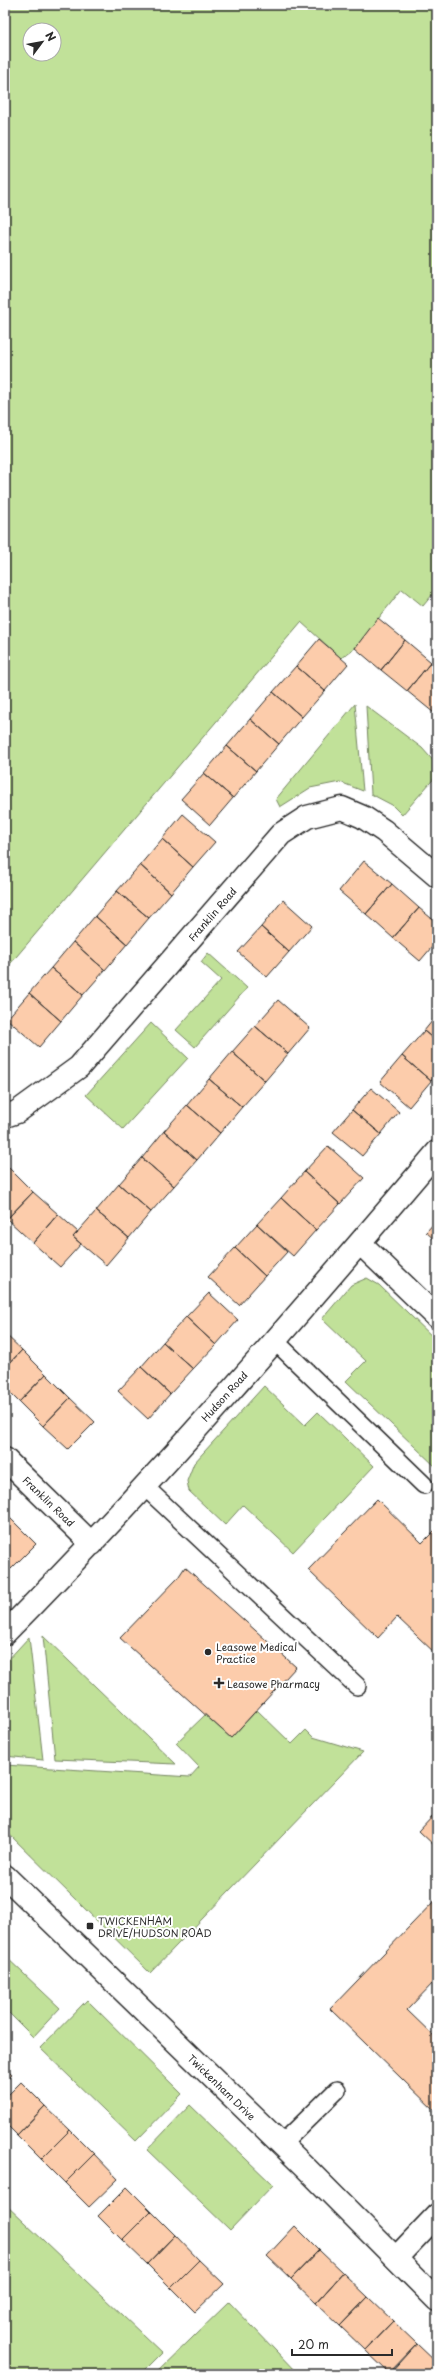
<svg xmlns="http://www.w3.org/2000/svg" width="442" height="2379" font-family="'Playpen Sans',sans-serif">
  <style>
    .green { fill: #c1e199; stroke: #768662; fill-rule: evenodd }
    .building { fill: #fcccab; stroke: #2b2b2b }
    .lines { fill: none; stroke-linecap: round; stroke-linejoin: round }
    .service-casing { stroke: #2b2b2b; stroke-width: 20 }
    .minor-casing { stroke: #2b2b2b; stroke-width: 25 }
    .service { stroke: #fff; stroke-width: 17 }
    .minor { stroke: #fff; stroke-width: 22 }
    .poi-dot { fill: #2b2b2b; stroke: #fff; stroke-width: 1.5 }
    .labels { text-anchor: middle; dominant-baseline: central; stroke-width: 4; stroke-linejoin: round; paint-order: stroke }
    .street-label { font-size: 10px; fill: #2b2b2b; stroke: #fff }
    .poi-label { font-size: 10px; fill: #2b2b2b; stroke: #fff; text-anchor: start }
  </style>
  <rect width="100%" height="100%" fill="#fff"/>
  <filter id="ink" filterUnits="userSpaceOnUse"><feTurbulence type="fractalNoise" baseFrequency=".025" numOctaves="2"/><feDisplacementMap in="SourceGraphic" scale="8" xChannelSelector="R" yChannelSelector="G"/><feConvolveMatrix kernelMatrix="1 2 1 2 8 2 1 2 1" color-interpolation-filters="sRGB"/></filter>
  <g filter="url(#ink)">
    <path class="green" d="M5,5H437V589L423,606L402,589L355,648L341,658L301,622L5,970ZM30,30H54V54H30Z
      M355,704L363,791L340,782L310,788L280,807L276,799Z
      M366,706L422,748L437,765V775L402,815L392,805L371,794Z
      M208,953L247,988L195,1047L176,1030L221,980L201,962Z
      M151,1023L188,1058L123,1129L86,1095Z
      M367,1278L379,1285L437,1341V1468L346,1381L366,1361L322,1319L351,1285Z
      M264,1386L305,1425L318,1412L374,1466L293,1552L243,1505L225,1525L189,1491L187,1481L194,1463Z
      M43,1636L176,1764L55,1759Z
      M29,1637L43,1760L5,1756V1663Z
      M257,1710L292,1744L306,1730L313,1737L363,1752L150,1973L5,1830V1765L190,1777L199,1767L176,1743L205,1715L231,1738Z
      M5,1956L60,2008L33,2037L5,2009Z
      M87,2000L182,2094L136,2141L40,2048Z
      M190,2105L273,2185L230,2230L147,2150Z
      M5,2204L162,2353L141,2374H5Z
      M229,2302L298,2374H155Z"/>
    <path class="building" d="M378,618L405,640L381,670L355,648Z
      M319,639L348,664L325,691L296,666Z
      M405,640L431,662L407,691L381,670Z
      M431,662L437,667V709L434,713L407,691Z
      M296,666L325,691L302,717L273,692Z
      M273,692L302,717L279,744L250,719Z
      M250,719L279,744L256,771L227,746Z
      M227,746L256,771L233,798L204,773Z
      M204,773L233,798L210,825L181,799Z
      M183,814L215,842L193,867L162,839Z
      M162,839L193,867L171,893L140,865Z
      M364,861L392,884L366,914L339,891Z
      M140,865L171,893L149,918L117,891Z
      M392,884L419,908L393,938L366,914Z
      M117,891L149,918L127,944L95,916Z
      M283,900L312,926L289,952L261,927Z
      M419,908L437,923V941L420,961L393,938Z
      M95,916L127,944L105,970L73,942Z
      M261,927L289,952L267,977L238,952Z
      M73,942L105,970L83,995L51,968Z
      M51,968L83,995L61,1021L29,993Z
      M29,993L61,1021L39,1047L7,1019Z
      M278,1000L310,1028L288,1054L255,1026Z
      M437,1015V1042L424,1031Z
      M255,1026L288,1054L265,1081L232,1052Z
      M424,1031L437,1042V1074L431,1081L402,1056Z
      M232,1052L265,1081L242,1107L209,1079Z
      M402,1056L431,1081L409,1107L380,1082Z
      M209,1079L242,1107L220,1133L187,1105Z
      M371,1088L399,1112L381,1134L352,1110Z
      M187,1105L220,1133L197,1160L164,1131Z
      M352,1110L381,1134L362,1156L333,1132Z
      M164,1131L197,1160L174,1186L142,1158Z
      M328,1146L364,1178L340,1204L304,1172Z
      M142,1158L174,1186L151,1212L119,1184Z
      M7,1166L33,1192L7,1219L5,1217V1168Z
      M304,1172L340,1204L316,1230L281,1198Z
      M119,1184L151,1212L129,1238L96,1211Z
      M33,1192L58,1214L33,1243L7,1219Z
      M281,1198L316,1230L293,1256L257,1224Z
      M96,1211L129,1238L106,1265L73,1237Z
      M58,1214L78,1232L73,1237L81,1244L60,1267L33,1243Z
      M437,1220V1242L426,1232Z
      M257,1224L287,1252L265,1276L235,1248Z
      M235,1248L265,1276L239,1305L208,1277Z
      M209,1293L238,1320L216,1345L186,1317Z
      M186,1317L216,1345L193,1369L163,1342Z
      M5,1334L22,1350L5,1368Z
      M163,1342L193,1369L170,1394L141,1367Z
      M22,1350L46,1374L19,1402L5,1388V1368Z
      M141,1367L170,1394L148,1419L118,1391Z
      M46,1374L70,1398L43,1426L19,1402Z
      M70,1398L95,1422L68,1449L43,1426Z
      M377,1499L422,1543L437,1528V1655L397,1617L378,1638L308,1570Z
      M9,1517L36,1544L11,1569L5,1562V1520Z
      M185,1567L296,1667L231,1738L120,1638L177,1579Z
      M434,1815L437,1817V1848L419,1831Z
      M437,1898V1979L407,2010L437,2039V2113L330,2009Z
      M5,2068L12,2075L5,2082Z
      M21,2082L45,2106L17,2135L5,2123V2098Z
      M45,2106L70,2130L41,2159L17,2135Z
      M70,2130L94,2154L65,2183L41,2159Z
      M94,2154L118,2179L89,2207L65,2183Z
      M127,2187L151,2211L122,2240L98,2216Z
      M151,2211L175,2235L147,2264L122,2240Z
      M295,2226L319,2250L291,2279L267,2256Z
      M175,2235L199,2260L171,2288L147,2264Z
      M319,2250L343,2273L316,2303L291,2279Z
      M199,2260L224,2284L195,2312L171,2288Z
      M343,2273L368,2297L340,2326L316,2303Z
      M368,2297L393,2321L365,2350L340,2326Z
      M393,2321L417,2344L389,2373L365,2350Z
      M417,2344L437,2363V2372L390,2374Z"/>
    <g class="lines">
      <defs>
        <path id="service" d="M274,1340L424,1485
          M144,1486L357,1686
          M282,2144L337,2090"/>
        <path id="minor" d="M5,1116L17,1112L79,1067L281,834L307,817L342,808L363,817L384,831L437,876
          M360,1243L437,1317
          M5,1459L92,1544
          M5,1633C156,1480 298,1316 437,1152
          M5,1876L305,2167L437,2300
          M396,2258L437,2215"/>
      </defs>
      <use href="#service" class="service-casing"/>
      <use href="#minor" class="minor-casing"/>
      <use href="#service" class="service"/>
      <use href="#minor" class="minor"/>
    </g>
  </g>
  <g class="poi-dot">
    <circle cx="208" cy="1652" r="4"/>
    <path d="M217 1677h4v4h4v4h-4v4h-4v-4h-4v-4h4z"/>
    <rect x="86" y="1922" width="8" height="8" rx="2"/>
  </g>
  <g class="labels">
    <g class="street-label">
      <text transform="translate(212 914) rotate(-49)">Franklin Road</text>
      <text transform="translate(224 1396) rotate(-48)">Hudson Road</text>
      <text transform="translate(49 1501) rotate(44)">Franklin Road</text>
      <text transform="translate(222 2087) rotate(44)">Twickenham Drive</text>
    </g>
    <g class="poi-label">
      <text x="216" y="1646">Leasowe Medical<tspan x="216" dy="12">Practice</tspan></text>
      <text x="227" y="1683">Leasowe Pharmacy</text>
      <text x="98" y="1920">TWICKENHAM<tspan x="98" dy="12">DRIVE/HUDSON ROAD</tspan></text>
    </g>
  </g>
  <rect width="442" height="2379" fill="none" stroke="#fff" stroke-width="20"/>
  <rect x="10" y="10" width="422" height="2359" fill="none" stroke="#2b2b2b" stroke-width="1.5" filter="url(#ink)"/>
  <g transform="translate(42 42) rotate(58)"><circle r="19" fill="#ffffff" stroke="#aaaaaa"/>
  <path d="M0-3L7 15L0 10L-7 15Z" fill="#2b2b2b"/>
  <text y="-6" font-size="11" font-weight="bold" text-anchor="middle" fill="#2b2b2b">N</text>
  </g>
  <path d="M292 2349v6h100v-6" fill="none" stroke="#2b2b2b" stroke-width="2"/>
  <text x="298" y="2349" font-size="12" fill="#2b2b2b" stroke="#ffffff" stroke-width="3" paint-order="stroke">20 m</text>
</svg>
